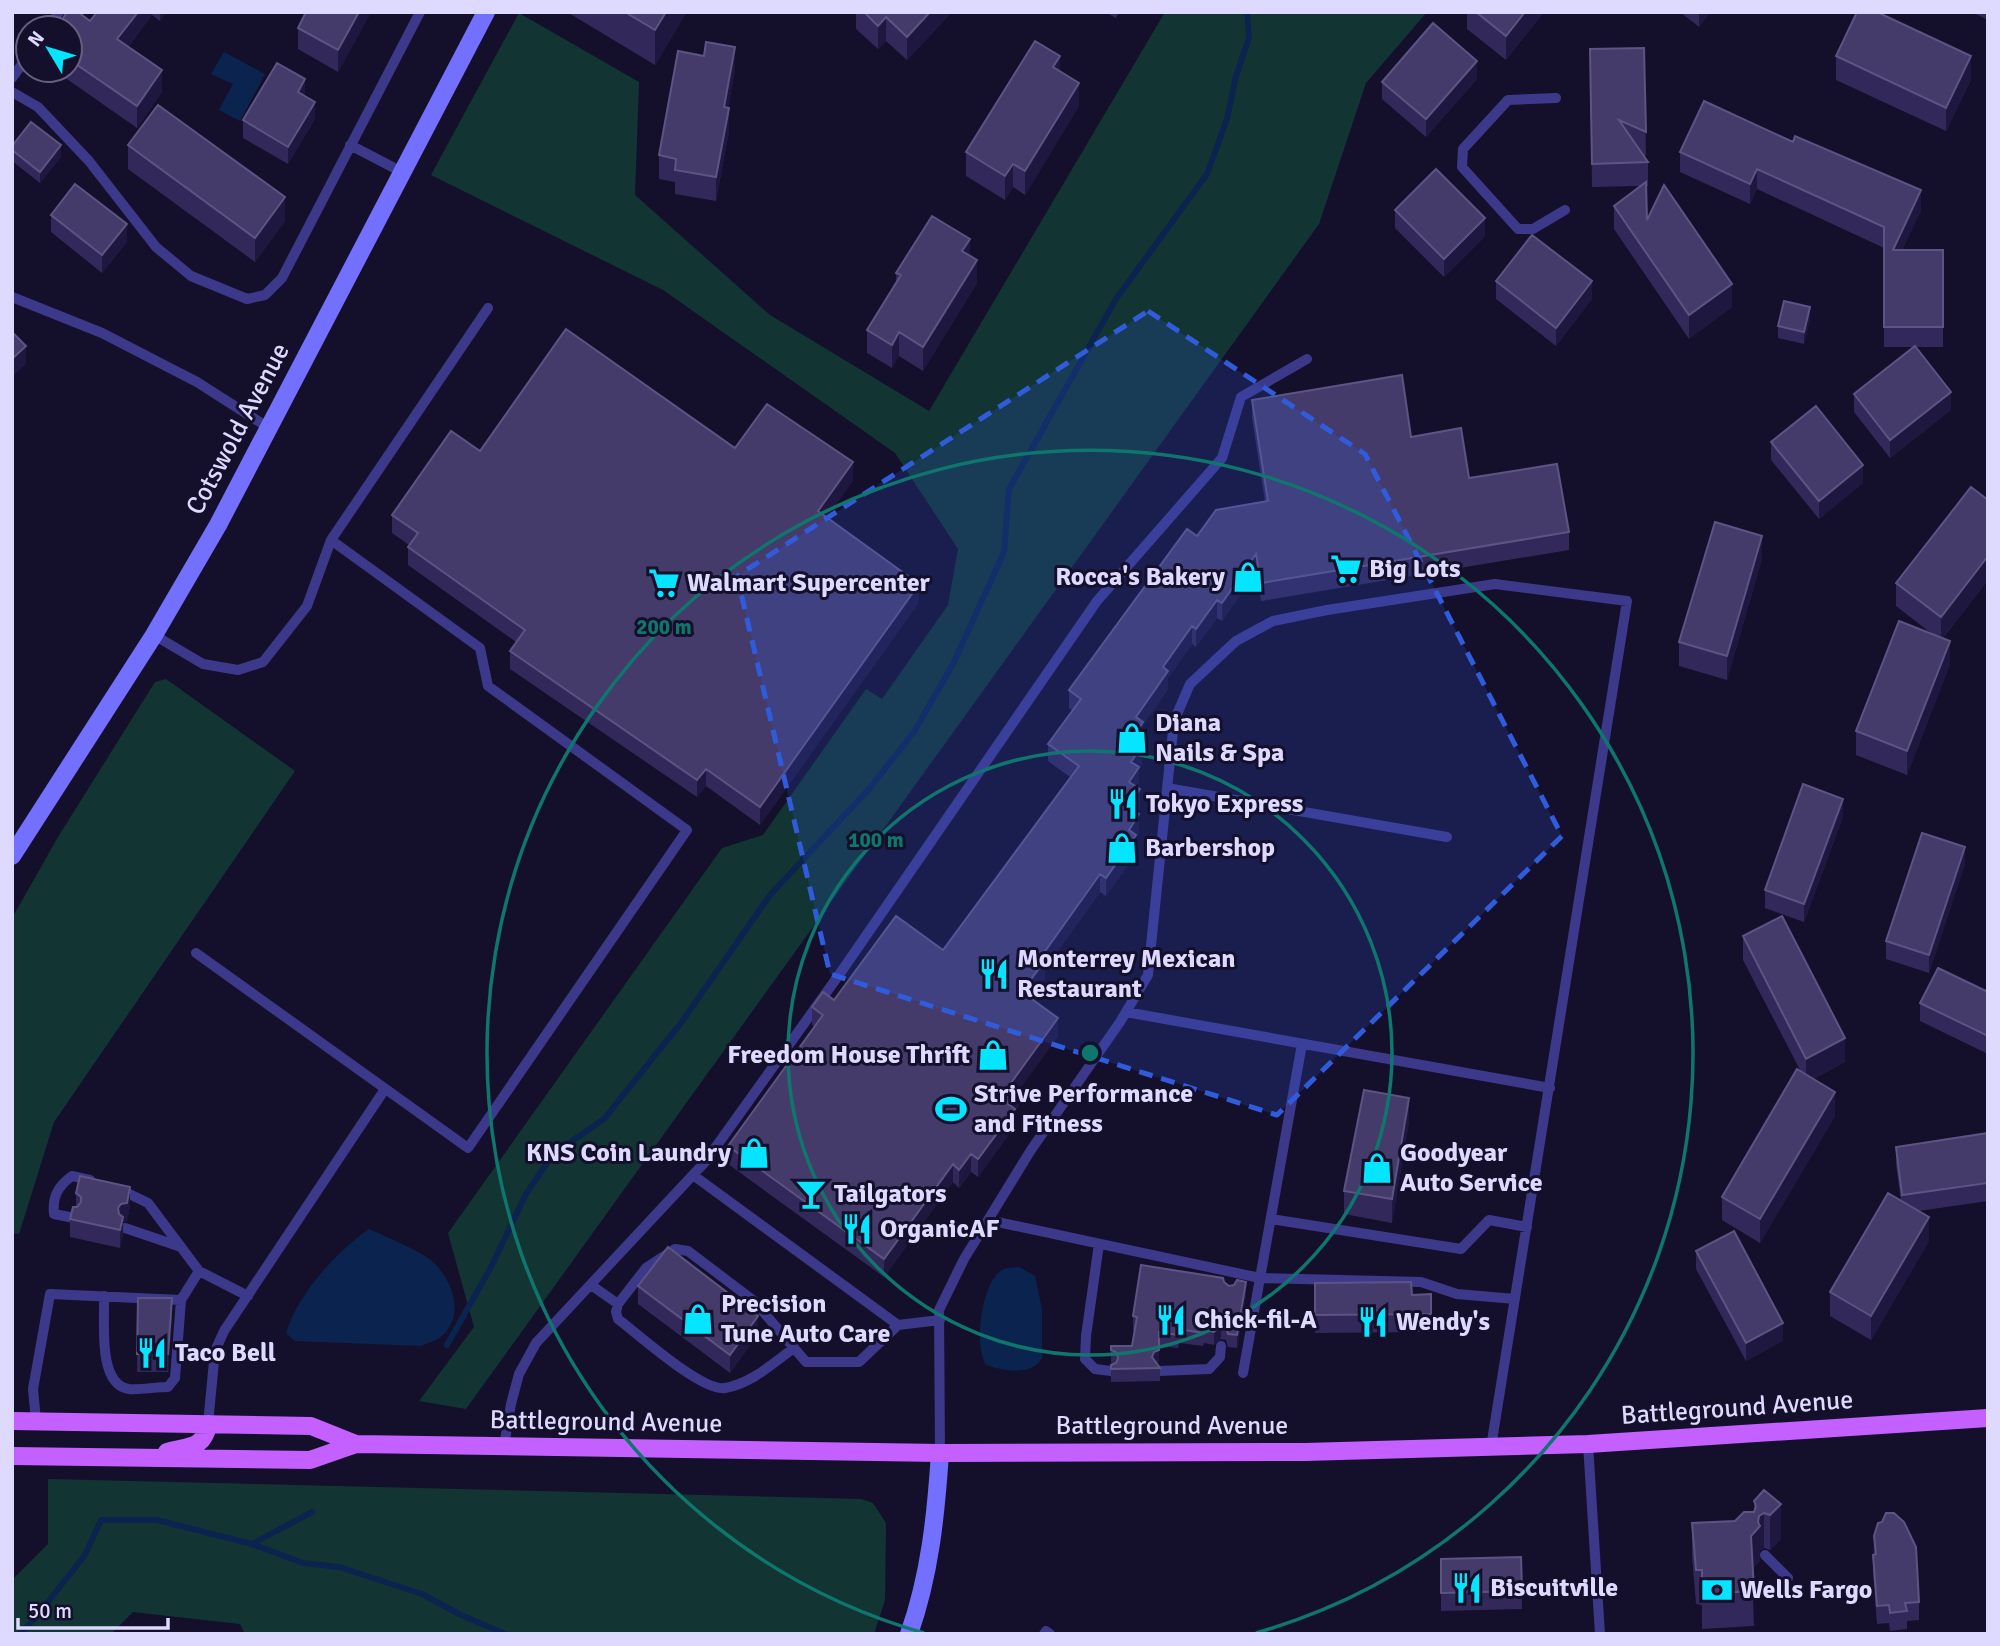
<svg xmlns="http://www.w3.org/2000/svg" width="2000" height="1646" font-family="Signika,sans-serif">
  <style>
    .green { fill: #123534 }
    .water { fill: #0b244f }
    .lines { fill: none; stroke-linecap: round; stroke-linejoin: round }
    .stream { stroke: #0b244f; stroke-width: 6 }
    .lane { stroke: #3c398b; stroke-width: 10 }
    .secondary { stroke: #7470ff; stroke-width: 18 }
    .primary { stroke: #c460ff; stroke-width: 18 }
    .wall { fill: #322859 }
    .shaded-wall { fill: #1e173f }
    .building { fill: #443b6b; stroke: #5c5482; stroke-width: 2 }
    .marked { fill: #305cdc; fill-opacity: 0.2; stroke: #305cdc; stroke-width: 5; stroke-dasharray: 14 9; stroke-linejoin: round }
    .ring { fill: none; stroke: #0f766e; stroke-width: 3.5 }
    .labels { text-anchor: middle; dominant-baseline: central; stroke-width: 6; stroke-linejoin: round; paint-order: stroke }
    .street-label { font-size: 26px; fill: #ded9ff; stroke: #14102b }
    .poi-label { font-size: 26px; font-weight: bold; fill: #ded9ff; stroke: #14102b; text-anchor: start }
    .centre { fill: #0f766e; stroke: #14102b; stroke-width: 3.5 }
    .ring-label { font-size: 21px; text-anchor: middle; font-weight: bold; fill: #0f766e; stroke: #14102b; stroke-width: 6; stroke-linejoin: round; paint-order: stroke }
  </style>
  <rect width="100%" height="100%" fill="#14102b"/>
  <path class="green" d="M1165,12H1427L1366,83L1319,224L466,1409L419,1401L474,1327L448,1233L722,848L763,835L866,689L882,699L948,605L958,549L895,453L663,290L431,175L519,13L639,82L635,195L770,315L929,411Z
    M166,679L295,771L54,1122L19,1234L12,1233V918L58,837L155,682Z
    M48,1479L861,1499L873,1503L886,1523L885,1600L874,1634H245L240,1624L133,1612L111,1634H12V1580L48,1544Z"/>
  <path class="water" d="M224,52L265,74L240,121L219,110L233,84L211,74Z
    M369,1229C388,1238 410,1246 428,1258C448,1272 464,1307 448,1329C442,1339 431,1342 421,1346L295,1341L286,1333C298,1294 336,1252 369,1229Z
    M1019,1267L1035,1276L1042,1309V1358C1033,1376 1003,1371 986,1365C974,1345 981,1290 998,1273C1004,1267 1011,1268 1019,1267Z"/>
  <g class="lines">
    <path class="stream" d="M447,1345L490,1269L526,1194L553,1154L604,1119L681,1023L770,895L869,789L914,732L953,664L1004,552L1009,489L1116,299L1207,174L1227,119L1236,76L1249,38L1247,12
      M252,1544L312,1512
      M20,1634L36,1617L85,1555L101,1520H157L252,1544L303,1563L339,1567L422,1594L459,1614L505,1634"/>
    <path class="lane" d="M48,28L59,12
      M12,78L28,56
      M12,92L38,107L89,161L156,247L191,276L247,299L265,295L282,278L420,12
      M1556,98L1508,100L1463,149L1462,167L1518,229H1533L1565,210
      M350,145L402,172
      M12,297L102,333L197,382L269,428
      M331,540L488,308
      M154,635L203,664L238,670L263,662L307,606L331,540L480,648L488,686L687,830L468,1148L196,953
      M1167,788L1447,837
      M1126,1012L1550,1088
      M693,1175L898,1325L940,1320
      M121,1190L148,1203L199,1271
      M74,1218L54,1214C52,1197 58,1186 72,1176L90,1180
      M1271,1219L1461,1249L1489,1220L1527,1227
      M988,1220L1260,1278L1421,1282L1457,1294L1515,1299
      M125,1228L181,1247
      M1099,1244L1086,1336L1085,1359L1095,1369L1111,1371
      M591,1285L618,1304L646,1268L675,1249L688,1251L754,1301L806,1362H859L898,1325
      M104,1296C105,1320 97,1385 129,1389C141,1390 155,1387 168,1387L175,1378L181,1300
      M618,1304L616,1312L618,1319C638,1334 702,1392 725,1388C751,1384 773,1363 794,1348
      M1159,1371L1209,1369L1220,1357L1221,1346
      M1243,1373L1302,1044
      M36,1421L33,1389L50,1294L181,1300L199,1271L248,1296
      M208,1424L215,1351L224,1331L385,1089
      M1588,1444L1600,1634
      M504,1446L511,1404L519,1374L536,1343L705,1162L841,972L1097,601L1222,458L1241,397L1307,359
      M940,1453L939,1310L964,1259L1031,1150L1120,1022L1148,975L1174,721L1190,684L1236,641L1273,621L1327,610L1495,584L1627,601L1491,1447
      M1765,1555L1788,1578
      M1044,1634L1046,1631L1050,1634"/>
    <path class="secondary" d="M12,856L154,635L218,525L486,12
      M909,1634C930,1575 936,1514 940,1453"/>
    <path class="primary" d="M12,1421L311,1426L356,1444
      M167,1452C189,1446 204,1449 208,1424
      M12,1456L310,1460L356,1444L940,1453L1305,1452L1588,1444L1988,1418"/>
  </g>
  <path class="wall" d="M97,12H166L160,21L152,15L128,47L162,92L137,128L54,70H70V28L90,21Z
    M371,12L338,72L298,49V28Z
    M567,12H686V13L655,65Z
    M856,12H952L907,60L886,41L878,49L856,29Z
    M1105,12H1119L1116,18Z
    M1467,12H1544L1506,60L1467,29Z
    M1680,12H1710L1699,27Z
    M1972,12H1988V20Z
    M1644,48L1646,156L1643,155L1648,162V186H1647V220L1732,307L1689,339L1614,229V206L1640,186L1592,187L1590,73Z
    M1836,56L1971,80L1946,131L1836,80Z
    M735,70L728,108L729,131L716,201L675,194V182L659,179V155Z
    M1060,71L1079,106L1025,195L1013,187L1005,200L966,176V152Z
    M1477,79L1426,137L1382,99V82Z
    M1704,101L1921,210L1902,250H1943V347H1916L1951,410L1890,458L1854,412V394L1914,347H1884V248L1757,189L1750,204L1680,172V152Z
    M315,119L288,164L243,138V120Z
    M128,145L285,221L255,262L128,169Z
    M12,146L61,157L40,183L12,161Z
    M1395,210L1485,236L1444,277L1395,228Z
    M51,215L127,242L102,273L51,232Z
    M970,255L977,283L923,371L899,356L892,368L867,353V330L896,283V273Z
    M1496,281L1592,299L1556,346L1496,299Z
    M1810,319L1804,344L1778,338V326Z
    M1252,400L1411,437L1469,478L1569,532V550L1261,601L1256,572L1222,621L1217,618L1196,647L1192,644L1168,678V689L1143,725V740L1140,744L1142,764L1139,769V785L1137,787L1140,807L1136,812L1139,832L1136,837V853L1106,896L1100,892L1045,969V978L1031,998L1058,1036L1019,1090V1106L1015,1111V1126L978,1177L971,1172L959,1188L953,1182L884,1277L728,1164V1146L815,1027L812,1025V1007L834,1000L943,950L1070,777L1048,761V744L1073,711L1069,708V690L1197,536L1265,502L1252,418Z
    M1771,442L1863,483L1819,519L1771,460Z
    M735,448L853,480L827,517L919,602L760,825L706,786L697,797L510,669V651L516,642L408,565V547L409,545L392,533V515L480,451Z
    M1988,500V580L1943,638L1950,664L1907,775L1856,755V731L1932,634L1896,606V583Z
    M1762,559L1727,680L1679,666V642Z
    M1843,817L1804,922L1765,908V890Z
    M1965,864L1929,973L1886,959V941Z
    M1743,936L1845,1062L1813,1079L1835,1116L1760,1243L1722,1220V1197L1801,1072L1743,960Z
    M1988,992V1054L1920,1021V1003Z
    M1409,1122L1392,1223L1344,1214V1191Z
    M1988,1133V1201L1919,1211L1929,1241L1871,1340L1830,1316V1292L1901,1201L1896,1165V1147Z
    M76,1193L130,1205L127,1221L123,1222V1235L120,1248L70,1237V1219L76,1207Z
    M1696,1251L1783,1341L1746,1361L1696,1269Z
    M1315,1283L1412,1295L1431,1294V1332L1315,1333Z
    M638,1286L758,1334L730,1373L638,1304Z
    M1229,1286L1246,1295L1237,1348L1228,1347L1226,1340L1221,1339L1214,1345L1204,1343L1203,1346L1179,1343L1178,1348L1159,1346V1364H1157L1160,1368V1381L1111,1382V1365L1113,1364L1111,1363V1346H1132L1135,1330H1133V1316Z
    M138,1298L172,1316L168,1372H137Z
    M1764,1490L1781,1539L1770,1550L1764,1548L1760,1550V1561L1752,1569L1754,1626L1702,1629V1605L1696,1604L1692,1557V1523L1735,1521L1754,1512V1501Z
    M1874,1536L1919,1602V1620L1907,1621V1629L1890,1631L1889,1623L1877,1624L1873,1573Z
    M1521,1557L1522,1609L1441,1611V1559Z"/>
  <path class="shaded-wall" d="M138,12H152V15L117,61V39Z
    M160,12H166L160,21Z
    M359,12H371L338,72V50Z
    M666,12H686V13L655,65V30Z
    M930,12H952L907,60V37Z
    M1525,12H1544L1506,60V36Z
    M1699,12H1710L1699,27Z
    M886,17V41L878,49V26Z
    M735,47V70L724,131V107Z
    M1060,56V79L1053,67Z
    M1971,56V80L1946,131V108Z
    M1477,61V79L1426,137V119Z
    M162,70V92L137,128V106Z
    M305,79V97L298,92Z
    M1079,83V106L1025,195V171Z
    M315,102V119L288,164V147Z
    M729,108V131L716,201V177Z
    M61,145V157L40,183V172Z
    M1013,164V187L1005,200V176Z
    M1757,169V189L1750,204V184Z
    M1921,190V210L1893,271V250Z
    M285,197V221L255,262V238Z
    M1485,218V236L1444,277V259Z
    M127,224V242L102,273V255Z
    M970,239V262L962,251Z
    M977,260V283L923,371V347Z
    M1592,281V299L1556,346V328Z
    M1732,284V307L1689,339V315Z
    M1810,307V319L1804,344V332Z
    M899,332V356L892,368V345Z
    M26,346V364L12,377V359Z
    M1951,392V410L1890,458V440Z
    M853,462V480L818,529V511Z
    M1863,465V483L1819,519V501Z
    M1762,536V559L1727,680V656Z
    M1256,554V572L1222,621V603Z
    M1988,556V580L1941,640V617Z
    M919,584V602L760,825V807Z
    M1217,600V618L1196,647V629Z
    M1192,626V644L1168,678V689L1143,725V740L1132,756V738L1136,717L1163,667Z
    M1950,641V664L1907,775V751Z
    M1142,746V764L1139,769V785L1129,799V782L1131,762Z
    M706,769V786L697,797V780Z
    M1140,789V807L1128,824V806Z
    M1843,799V817L1804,922V904Z
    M1139,814V832L1136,837V853L1106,896V878L1129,830Z
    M1965,847V864L1929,973V955Z
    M1100,874V892L1045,969V978L1022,1010V992L1041,957Z
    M1058,1018V1036L1019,1090V1106L1015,1111V1126L978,1177V1159L1007,1103L1011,1083Z
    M1845,1038V1062L1806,1082V1059Z
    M1835,1092V1116L1760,1243V1219Z
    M1409,1098V1122L1392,1223V1199Z
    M971,1154V1172L959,1188V1170Z
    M953,1164V1182L884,1277V1259Z
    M130,1187V1205L127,1221L123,1222V1235L120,1248V1230L118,1208Z
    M1929,1217V1241L1871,1340V1316Z
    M1246,1282V1295L1237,1348V1335Z
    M172,1298V1316L168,1372V1354Z
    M758,1316V1334L730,1373V1355Z
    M1783,1323V1341L1746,1361V1343Z
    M1221,1325V1339L1214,1345V1332Z
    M1159,1350V1364L1154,1365L1152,1357L1154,1352Z
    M1781,1504V1539L1770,1550V1515Z
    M1764,1513V1548L1760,1550V1561L1751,1571V1536L1759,1516Z"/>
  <path class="building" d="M67,12H78L90,21L97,12H138L117,39L162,70L137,106L70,60V28H57Z
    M306,12H359L338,50L298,28Z
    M625,12H666L655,30Z
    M864,12H930L907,37L886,17L878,26Z
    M1476,12H1525L1506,36Z
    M1857,12H1877L1971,56L1946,108L1836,56Z
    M1433,23L1477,61L1426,119L1382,82Z
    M1035,41L1060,56L1053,67L1079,83L1025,171L1013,164L1005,176L966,152Z
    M706,42L735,47L724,107L729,108L716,177L675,170L676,159L659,155L678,51L704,56Z
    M1644,48L1646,132L1619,120L1648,162L1592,164L1590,49Z
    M277,63L305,79L298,92L315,102L288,147L243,120Z
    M1704,101L1793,142L1795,136L1921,190L1893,250H1943V327H1884V227L1757,169L1750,184L1680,152Z
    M158,105L285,197L255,238L128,145Z
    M31,122L61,145L40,172L12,150V146Z
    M1436,169L1485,218L1444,259L1395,210Z
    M1646,182L1647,220L1664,185L1732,284L1689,315L1614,206Z
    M75,184L127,224L102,255L51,215Z
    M932,216L970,239L962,251L977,260L923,347L899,332L892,345L867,330L901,275L896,273Z
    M1532,235L1592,281L1556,328L1496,281Z
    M1784,301L1810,307L1804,332L1778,326Z
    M566,329L735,448L767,404L853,462L818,511L919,584L760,807L706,769L697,780L510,651L525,630L408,547L418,533L392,515L451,431L480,451Z
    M12,332L26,346L12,359Z
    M1915,346L1951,392L1890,440L1854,394Z
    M1402,375L1411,437L1461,428L1469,478L1557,464L1569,532L1261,583L1256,554L1222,603L1217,600L1196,629L1192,626L1163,667L1168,671L1136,717L1143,722L1132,738L1142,746L1131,762L1139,767L1129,782L1140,789L1128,806L1139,814L1129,830L1136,835L1106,878L1100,874L1041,957L1045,960L1022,992L1058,1018L1011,1083L1019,1088L1007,1103L1015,1109L978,1159L971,1154L959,1170L953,1164L884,1259L728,1146L823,1015L812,1007L823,992L834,1000L896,916L943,950L1079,766L1048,744L1081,699L1069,690L1187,529L1197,536L1216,510L1268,501L1252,400Z
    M1816,406L1863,465L1819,501L1771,442Z
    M1971,487L1988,500V556L1941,617L1896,583Z
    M1715,522L1762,536L1727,656L1679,642Z
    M1899,621L1950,641L1907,751L1856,731Z
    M1803,784L1843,799L1804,904L1765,890Z
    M1922,833L1965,847L1929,955L1886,941Z
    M1782,916L1845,1038L1806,1059L1743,936Z
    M1938,968L1988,992V1036L1920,1003Z
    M1797,1069L1835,1092L1760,1219L1722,1197Z
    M1364,1090L1409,1098L1392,1199L1344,1191Z
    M1988,1133V1183L1902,1195L1896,1147Z
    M80,1176L130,1187L127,1203L121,1204L118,1208L119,1214L123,1217L120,1230L70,1219L73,1207H77L81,1202V1197L76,1193Z
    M1888,1193L1929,1217L1871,1316L1830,1292Z
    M1734,1231L1783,1323L1746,1343L1696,1251Z
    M668,1247L758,1316L730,1355L638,1286Z
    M1141,1265L1223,1278L1224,1282L1229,1286L1234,1285L1237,1280L1246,1282L1237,1335L1228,1334L1226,1327L1221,1325L1214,1332L1204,1330L1203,1333L1179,1329L1178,1335L1159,1332V1350L1154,1352L1152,1357L1160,1368L1111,1369V1365L1116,1363L1118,1358L1116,1352L1111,1350V1346H1132L1137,1317L1133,1316Z
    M1411,1282L1412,1295L1431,1294V1314L1315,1315V1283Z
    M138,1298H172L168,1354H137Z
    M1764,1490L1781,1504L1770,1515L1764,1513L1759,1516L1758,1522L1760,1526L1751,1536L1754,1591L1702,1594V1570H1696L1692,1523L1735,1521L1744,1512H1754L1756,1506L1754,1501Z
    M1886,1513H1894L1904,1522L1916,1547L1919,1602L1905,1603L1907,1611L1890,1613L1889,1605L1877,1606L1873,1555L1876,1554L1874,1536L1878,1523L1882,1522Z
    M1521,1557L1522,1591L1441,1593V1559Z"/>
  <path class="marked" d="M1148,311L1365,454L1562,836L1277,1115L830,974L737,576Z"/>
  <g class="ring">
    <circle cx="1090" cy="1053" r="302"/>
    <path d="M924 1633A603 603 0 1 1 1256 1633"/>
  </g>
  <defs>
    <symbol id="supermarket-bare" viewBox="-9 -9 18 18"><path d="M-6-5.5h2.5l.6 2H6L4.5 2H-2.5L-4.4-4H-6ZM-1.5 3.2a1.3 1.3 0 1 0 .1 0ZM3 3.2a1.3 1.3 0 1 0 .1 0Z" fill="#05e5ff" stroke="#14102b" stroke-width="2.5" paint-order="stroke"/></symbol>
    <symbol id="shop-bare" viewBox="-9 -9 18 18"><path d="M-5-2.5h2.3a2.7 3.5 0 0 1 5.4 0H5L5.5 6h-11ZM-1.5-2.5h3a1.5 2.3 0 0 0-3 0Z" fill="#05e5ff" stroke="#14102b" stroke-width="2.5" paint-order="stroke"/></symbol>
    <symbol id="restaurant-bare" viewBox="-9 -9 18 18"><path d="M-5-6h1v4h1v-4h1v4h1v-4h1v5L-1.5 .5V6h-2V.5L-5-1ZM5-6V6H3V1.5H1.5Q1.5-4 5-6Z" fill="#05e5ff" stroke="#14102b" stroke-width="2.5" paint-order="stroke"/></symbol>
    <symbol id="stadium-bare" viewBox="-9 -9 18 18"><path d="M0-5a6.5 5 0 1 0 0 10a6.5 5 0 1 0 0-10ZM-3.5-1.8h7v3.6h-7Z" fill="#05e5ff" stroke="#14102b" stroke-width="2.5" paint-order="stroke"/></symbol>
    <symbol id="bar-bare" viewBox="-9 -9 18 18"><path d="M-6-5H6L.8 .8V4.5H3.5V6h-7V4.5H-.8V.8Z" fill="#05e5ff" stroke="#14102b" stroke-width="2.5" paint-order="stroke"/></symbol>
    <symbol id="bank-bare" viewBox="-9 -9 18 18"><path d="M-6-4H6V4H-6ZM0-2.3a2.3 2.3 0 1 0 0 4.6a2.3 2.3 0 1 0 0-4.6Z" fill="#05e5ff" stroke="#14102b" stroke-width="2.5" paint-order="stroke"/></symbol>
  </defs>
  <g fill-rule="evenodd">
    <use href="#supermarket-bare" x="1324" y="547" width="44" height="44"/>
    <use href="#shop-bare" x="1226" y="555" width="44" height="44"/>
    <use href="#supermarket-bare" x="642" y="561" width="44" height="44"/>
    <use href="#shop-bare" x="1110" y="716" width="44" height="44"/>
    <use href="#restaurant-bare" x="1101" y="782" width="44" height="44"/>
    <use href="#shop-bare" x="1100" y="826" width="44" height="44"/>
    <use href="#restaurant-bare" x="972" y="952" width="44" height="44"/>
    <use href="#shop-bare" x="971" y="1033" width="44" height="44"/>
    <use href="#stadium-bare" x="929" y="1087" width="44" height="44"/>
    <use href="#shop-bare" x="732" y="1131" width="44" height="44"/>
    <use href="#shop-bare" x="1355" y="1146" width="44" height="44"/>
    <use href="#bar-bare" x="789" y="1172" width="44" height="44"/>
    <use href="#restaurant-bare" x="835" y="1207" width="44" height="44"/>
    <use href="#shop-bare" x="676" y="1297" width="44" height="44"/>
    <use href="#restaurant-bare" x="1149" y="1298" width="44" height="44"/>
    <use href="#restaurant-bare" x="1351" y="1300" width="44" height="44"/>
    <use href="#restaurant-bare" x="130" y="1331" width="44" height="44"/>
    <use href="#restaurant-bare" x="1445" y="1566" width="44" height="44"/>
    <use href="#bank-bare" x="1695" y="1568" width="44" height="44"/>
  </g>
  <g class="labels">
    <g class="street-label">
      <text transform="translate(238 429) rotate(-62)">Cotswold Avenue</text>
      <text transform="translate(1737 1408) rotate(-4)">Battleground Avenue</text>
      <text transform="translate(606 1422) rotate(1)">Battleground Avenue</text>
      <text x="1172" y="1426">Battleground Avenue</text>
    </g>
    <g class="poi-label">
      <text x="1369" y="569">Big Lots</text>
      <text x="1225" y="577" text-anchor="end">Rocca's Bakery</text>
      <text x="687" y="583">Walmart Supercenter</text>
      <text x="1155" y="723">Diana<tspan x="1155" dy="30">Nails &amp; Spa</tspan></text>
      <text x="1146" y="804">Tokyo Express</text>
      <text x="1145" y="848">Barbershop</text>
      <text x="1017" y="959">Monterrey Mexican<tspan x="1017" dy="30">Restaurant</tspan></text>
      <text x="970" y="1055" text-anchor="end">Freedom House Thrift</text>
      <text x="974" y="1094">Strive Performance<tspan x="974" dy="30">and Fitness</tspan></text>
      <text x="731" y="1153" text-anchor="end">KNS Coin Laundry</text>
      <text x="1400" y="1153">Goodyear<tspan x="1400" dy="30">Auto Service</tspan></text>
      <text x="834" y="1194">Tailgators</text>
      <text x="880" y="1229">OrganicAF</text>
      <text x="721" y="1304">Precision<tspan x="721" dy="30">Tune Auto Care</tspan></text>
      <text x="1194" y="1320">Chick-fil-A</text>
      <text x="1396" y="1322">Wendy's</text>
      <text x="175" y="1353">Taco Bell</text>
      <text x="1490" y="1588">Biscuitville</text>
      <text x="1740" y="1590">Wells Fargo</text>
    </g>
  </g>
  <circle cx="1090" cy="1053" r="10" class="centre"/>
  <g class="ring-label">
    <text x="664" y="634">200 m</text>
    <text x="876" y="847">100 m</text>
  </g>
  <rect width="2000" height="1646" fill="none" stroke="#ded9ff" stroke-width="28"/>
  <g transform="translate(49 49) rotate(308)"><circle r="33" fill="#14102b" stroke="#656080" stroke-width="2"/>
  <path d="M0-5L12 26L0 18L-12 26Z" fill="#05e5ff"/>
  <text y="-10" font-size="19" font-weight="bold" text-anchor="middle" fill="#ded9ff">N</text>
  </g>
  <path d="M18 1618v10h150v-10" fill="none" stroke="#ded9ff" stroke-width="3.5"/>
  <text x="28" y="1618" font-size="21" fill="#ded9ff" stroke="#14102b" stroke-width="5" paint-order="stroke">50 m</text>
</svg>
